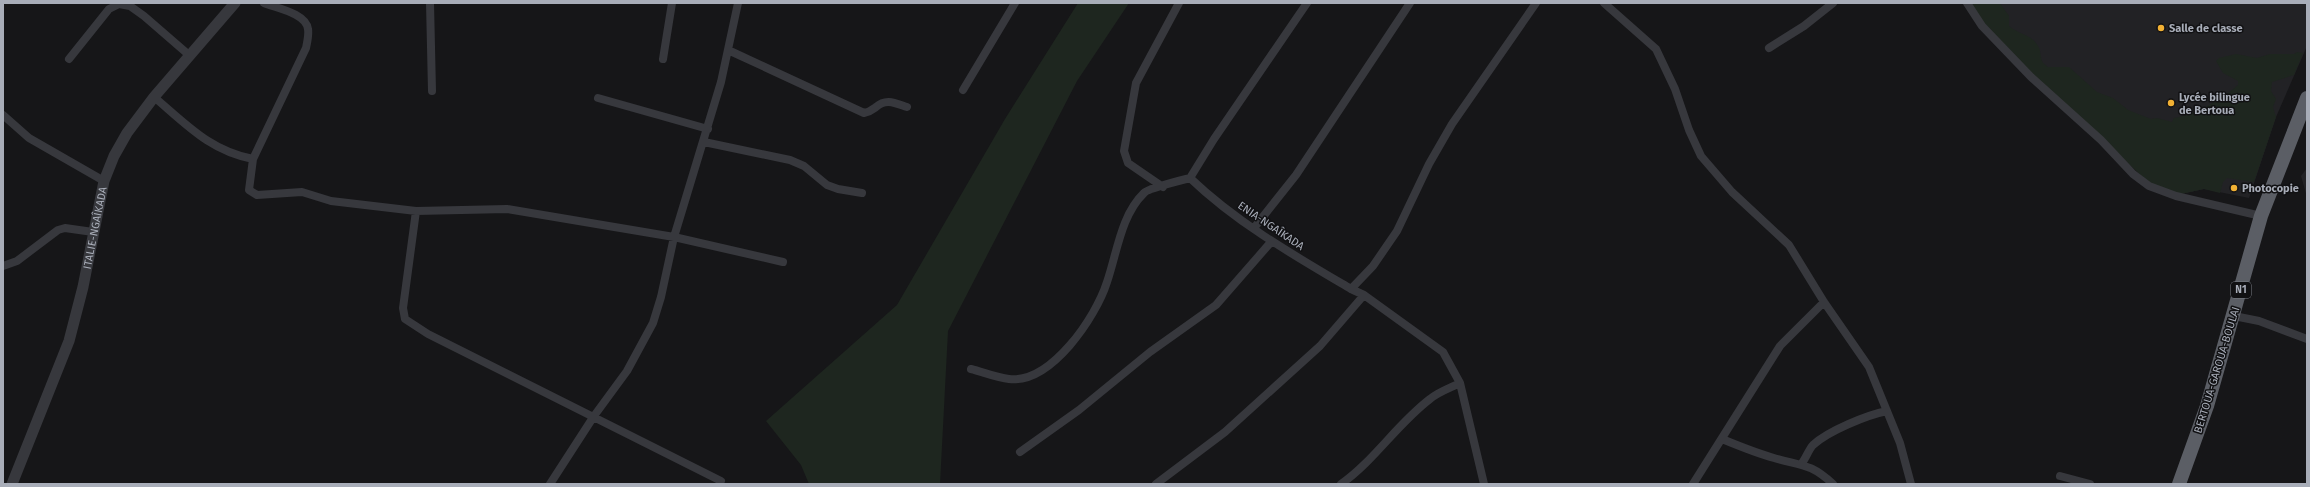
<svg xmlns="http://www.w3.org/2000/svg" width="2310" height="487" font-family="'Fira Sans',sans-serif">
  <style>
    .built { fill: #222225 }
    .green { fill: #1e261f }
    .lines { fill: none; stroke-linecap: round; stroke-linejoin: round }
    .minor { stroke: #37383d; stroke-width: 8 }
    .tertiary { stroke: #37383d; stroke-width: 11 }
    .trunk { stroke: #5b5e65; stroke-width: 14 }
    .poi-dot { fill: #f2b134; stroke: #111113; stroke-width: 1.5 }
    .labels { text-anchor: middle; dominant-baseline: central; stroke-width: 3; stroke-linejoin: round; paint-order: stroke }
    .shield { fill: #111113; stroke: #7b7e86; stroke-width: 1 }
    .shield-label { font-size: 10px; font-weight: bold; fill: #a8adb8 }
    .poi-label { font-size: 11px; font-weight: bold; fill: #a8adb8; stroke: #111113; text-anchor: start }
    .street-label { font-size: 11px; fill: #a8adb8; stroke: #111113 }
  </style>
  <rect width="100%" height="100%" fill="#161618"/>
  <path class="built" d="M1968,3H2307V46L2276,117L2249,198L2204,189L2181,194L2124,158L2097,134Z
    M2307,168V197L2301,176Z"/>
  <path class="green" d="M1078,3H1129L1077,81L948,331L940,484H809L801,465L766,421L897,305L1005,119Z
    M1968,3H2000L2009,16V26C2019,35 2033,34 2039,48C2041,52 2040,58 2043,63L2048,67H2069L2097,92L2113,98L2128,110L2151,119L2157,118L2172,122L2174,118C2196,114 2221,100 2238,85V81L2223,73L2216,61L2219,58L2236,54L2257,58L2270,54H2294L2297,52L2303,53L2294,75L2272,82L2271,91L2276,99L2273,107L2276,117L2254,182L2227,178L2223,182L2220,193L2204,189L2181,194L2150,184L2097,134L2077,120L1982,24Z"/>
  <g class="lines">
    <path class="minor" d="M264,3C276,8 306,13 308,29C309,35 307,43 306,48L253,159L249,190L257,195L302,192L331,201L416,211L507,209L674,237L783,262
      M430,3L432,91
      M1307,3L1214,139L1190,178C1237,223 1295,256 1351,289L1364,295L1443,352L1460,383L1484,484
      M1604,3L1656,49L1675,89L1689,130L1701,156L1732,192L1789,245L1824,302L1869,367L1900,443L1911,484
      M1967,3L1982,26L2031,77L2101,140L2133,174L2149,186L2176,196L2261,216
      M1769,48L1804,26L1833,3
      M728,50L864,113C870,112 872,110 876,107C886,98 895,103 907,107
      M69,59L109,9L119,4L130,6L144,16L189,55
      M663,59L672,3
      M963,90L1015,3
      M154,97C186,124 210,151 253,159
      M598,98L708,129
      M3,115L29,138L104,181
      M704,142L790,160L804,166L827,185L838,189L862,193
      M1163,187L1128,163L1124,151L1136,83L1179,3
      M416,211L403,308L405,319L428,334L721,481
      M1254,228L1296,175L1410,3
      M3,266L17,261L58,230L65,228L93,232
      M1351,289L1373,266L1397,231L1429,164L1452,124L1536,3
      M2234,316L2259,321L2307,339
      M971,369C983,372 997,378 1009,379C1051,384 1096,317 1107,282C1117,253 1121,215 1144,193C1147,189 1182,180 1190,178
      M1722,439C1739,446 1756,453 1774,458C1802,466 1810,463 1833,484
      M1020,452L1079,410L1150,352L1216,305L1271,242
      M1802,463C1806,458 1809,449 1813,445C1828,431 1867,415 1887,411
      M2060,476L2090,484
      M550,484L594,416L627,371L653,323L661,297L674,237L721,82L738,3
      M1156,484L1225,432L1320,346L1364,295
      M1341,484C1374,461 1397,424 1430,399C1438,392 1450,388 1460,383
      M1693,484L1780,346L1824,302"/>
    <path class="tertiary" id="s1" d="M12,484L69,341L83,287L104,181L114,156L127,133L154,97L235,3"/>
    <path class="trunk" d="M2179,484L2207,406L2261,216L2307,98"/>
  </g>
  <g class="poi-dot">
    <circle cx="2161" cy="28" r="4"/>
    <circle cx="2171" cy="103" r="4"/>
    <circle cx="2234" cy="188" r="4"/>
  </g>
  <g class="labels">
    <rect class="shield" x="2231" y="282" width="20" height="16" rx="3"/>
    <g class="shield-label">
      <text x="2241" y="290">N1</text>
    </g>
    <g class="poi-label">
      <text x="2169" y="28">Salle de classe</text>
      <text x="2179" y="97">Lycée bilingue<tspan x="2179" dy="13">de Bertoua</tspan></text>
      <text x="2242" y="188">Photocopie</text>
    </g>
    <g class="street-label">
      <text transform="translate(1271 226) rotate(34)">ENIA-NGAÎKADA</text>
      <text stroke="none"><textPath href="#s1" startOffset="270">ITALIE-NGAÎKADA</textPath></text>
      <text transform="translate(2217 370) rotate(-73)">BERTOUA-GAROUA-BOULAI</text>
    </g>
  </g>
  <rect width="2310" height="487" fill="none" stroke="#a8adb8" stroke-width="8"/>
</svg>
